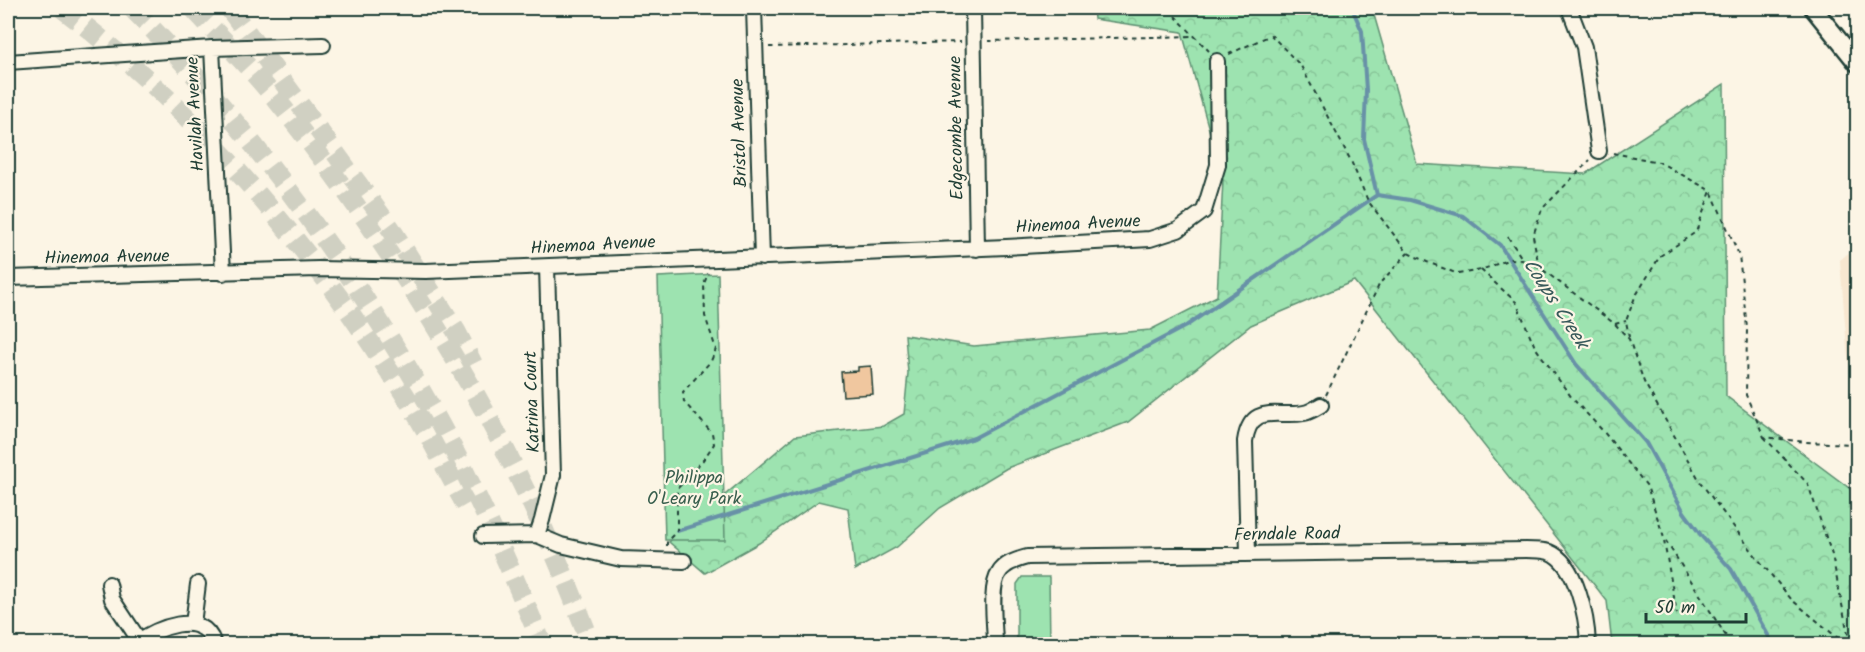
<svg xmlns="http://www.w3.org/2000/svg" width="1865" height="652" font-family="Kalam,sans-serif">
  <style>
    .built { fill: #f8e7d0 }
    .forest { fill: url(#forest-crowns); stroke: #5e9072; stroke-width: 1.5 }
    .park { fill: #9de3b0; stroke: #5e9072; stroke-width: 1.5 }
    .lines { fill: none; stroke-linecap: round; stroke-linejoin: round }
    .stream { stroke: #6891a7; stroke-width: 4 }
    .building { fill: #f0c79f; stroke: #1f3d34; stroke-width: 1.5 }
    .highway-tunnel { stroke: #d0d0c2; stroke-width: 20; stroke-dasharray: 20 10; stroke-linecap: butt }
    .minor-casing { stroke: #1f3d34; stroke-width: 18 }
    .major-casing { stroke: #1f3d34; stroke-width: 21 }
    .path { stroke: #1f3d34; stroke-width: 2; stroke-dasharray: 4.5 4.5; stroke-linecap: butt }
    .minor { stroke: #fcf5e5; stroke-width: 14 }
    .major { stroke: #fcf5e5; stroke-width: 16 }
    .labels { text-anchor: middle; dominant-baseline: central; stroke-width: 4.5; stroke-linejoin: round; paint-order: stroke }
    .street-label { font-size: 18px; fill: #1f3d34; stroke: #fcf5e5 }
    .park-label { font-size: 18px; fill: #385e4d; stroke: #fcf5e5 }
    .water-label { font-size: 20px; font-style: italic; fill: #37595a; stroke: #fcf5e5 }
  </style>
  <defs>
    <pattern id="forest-crowns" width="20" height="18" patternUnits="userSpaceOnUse" patternTransform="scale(1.5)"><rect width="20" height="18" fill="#9de3b0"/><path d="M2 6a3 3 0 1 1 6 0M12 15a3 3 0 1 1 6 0" fill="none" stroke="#87c498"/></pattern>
  </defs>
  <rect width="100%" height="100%" fill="#fcf5e5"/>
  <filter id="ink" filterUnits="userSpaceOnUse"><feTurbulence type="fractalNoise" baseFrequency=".0167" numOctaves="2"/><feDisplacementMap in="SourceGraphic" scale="12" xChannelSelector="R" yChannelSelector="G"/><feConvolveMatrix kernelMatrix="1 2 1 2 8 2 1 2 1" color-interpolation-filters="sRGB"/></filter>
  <g filter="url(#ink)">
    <path class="built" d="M1857,246V430L1847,349L1840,260Z"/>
    <path class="forest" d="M1093,8H1372L1417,164L1585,174L1724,84L1726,396L1857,494V644H1612L1607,601L1354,281L1251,325L1128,422L1007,468L940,508L897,547L855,570L848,508L819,501L759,543L705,573L669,542L795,436L883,426L904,414L908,373L905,335L974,346L1150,330L1217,296L1223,180L1182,32L1094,19Z"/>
    <path class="park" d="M718,274L725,540H665L658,277Z
      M1022,577H1049L1050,644H1017V584Z"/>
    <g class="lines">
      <path class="stream" d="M1352,8L1362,31L1366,90L1364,139L1377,195L1410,200L1463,216L1500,245L1576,364L1646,443L1684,512L1703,538L1731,569L1773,644
        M677,531L974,438L1186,326L1377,195"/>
    </g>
    <path class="building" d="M871,366L873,394L843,396L841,372L858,371V367Z"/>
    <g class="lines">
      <path class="highway-tunnel" d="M62,8C186,103 287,218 374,348C386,367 400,386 411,405C431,437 447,472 466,505
        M132,8C254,132 357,274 441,426C479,497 512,571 542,644
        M193,8C224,41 256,74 284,109C412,272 519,450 591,644
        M229,8L391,229L456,331L473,364"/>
      <defs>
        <path id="minor" d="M754,8L762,258
          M973,8L977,249
          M1569,8L1584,47L1599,151
          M212,48L323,45
          M8,62L212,48L223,273
          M8,278L318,269L426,271L1006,247L1150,239L1178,230L1204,211L1218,165L1217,61
          M537,535L542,520L553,475L547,267
          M483,536L537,535L561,545L621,559L684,561
          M1248,554L1245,441C1251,402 1277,418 1304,413C1310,412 1316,408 1321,405
          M109,584L112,599L139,640
          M193,624L198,584
          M134,644C156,629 202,607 214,644
          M995,644C995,627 989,587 999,573C1005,563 1017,560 1027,557L1526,550C1533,550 1542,550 1549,552C1577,563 1587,619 1588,644"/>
        <path id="major" d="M1813,8L1858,64"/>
      </defs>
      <use href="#minor" class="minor-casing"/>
      <use href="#major" class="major-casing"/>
      <path class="path" d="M1171,8L1174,15L1209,51
        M988,41L1195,36
        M769,47L961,42
        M1229,54L1271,35L1301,66L1351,161L1368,201L1408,253L1427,262L1458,274L1481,270L1510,259L1523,260L1539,267L1615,324L1629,339L1644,382L1701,483L1758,559L1792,600L1845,644
        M1613,153L1659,162L1711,191L1739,255L1747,328L1746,395L1764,437L1806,442L1853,444
        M1508,237L1523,260
        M1539,267L1533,236L1542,209L1590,160
        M1481,270L1516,302L1535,347L1572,398L1603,431L1647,486L1664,538L1731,644
        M1615,324L1626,321
        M1629,337L1626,321L1635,297L1660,256L1696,232L1711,191
        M1326,395L1380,283L1408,253
        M1764,437L1808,484L1832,555L1850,644
        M1664,541L1677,614
        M667,546V541L677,531V489L703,460L714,444L712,433L684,402L683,392L711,361L716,349L705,316L704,284L708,273"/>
      <use href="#minor" class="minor"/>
      <use href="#major" class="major"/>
    </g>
  </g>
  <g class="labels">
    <g class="street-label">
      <text transform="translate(196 114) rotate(-93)">Havilah Avenue</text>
      <text transform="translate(957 128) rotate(-91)">Edgecombe Avenue</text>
      <text transform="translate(740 133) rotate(-92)">Bristol Avenue</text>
      <text transform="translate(1078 225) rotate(-3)">Hinemoa Avenue</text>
      <text transform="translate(593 246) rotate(-3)">Hinemoa Avenue</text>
      <text transform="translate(107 258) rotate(-1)">Hinemoa Avenue</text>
      <text transform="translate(533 402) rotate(-92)">Katrina Court</text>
      <text transform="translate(1287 535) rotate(-1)">Ferndale Road</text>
    </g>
    <g class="park-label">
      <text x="694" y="478">Philippa<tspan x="694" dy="21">O'Leary Park</tspan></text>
    </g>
    <g class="water-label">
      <text transform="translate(1555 304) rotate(57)">Coups Creek</text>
    </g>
  </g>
  <rect width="1865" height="652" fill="none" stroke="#fcf5e5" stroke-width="30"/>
  <rect x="15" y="15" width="1835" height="622" fill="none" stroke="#1f3d34" stroke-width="2" filter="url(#ink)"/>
  <path d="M1646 613v9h100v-9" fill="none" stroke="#1f3d34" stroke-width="3"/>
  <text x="1655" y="613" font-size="18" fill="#1f3d34" stroke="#fcf5e5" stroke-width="4.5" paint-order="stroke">50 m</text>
</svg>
